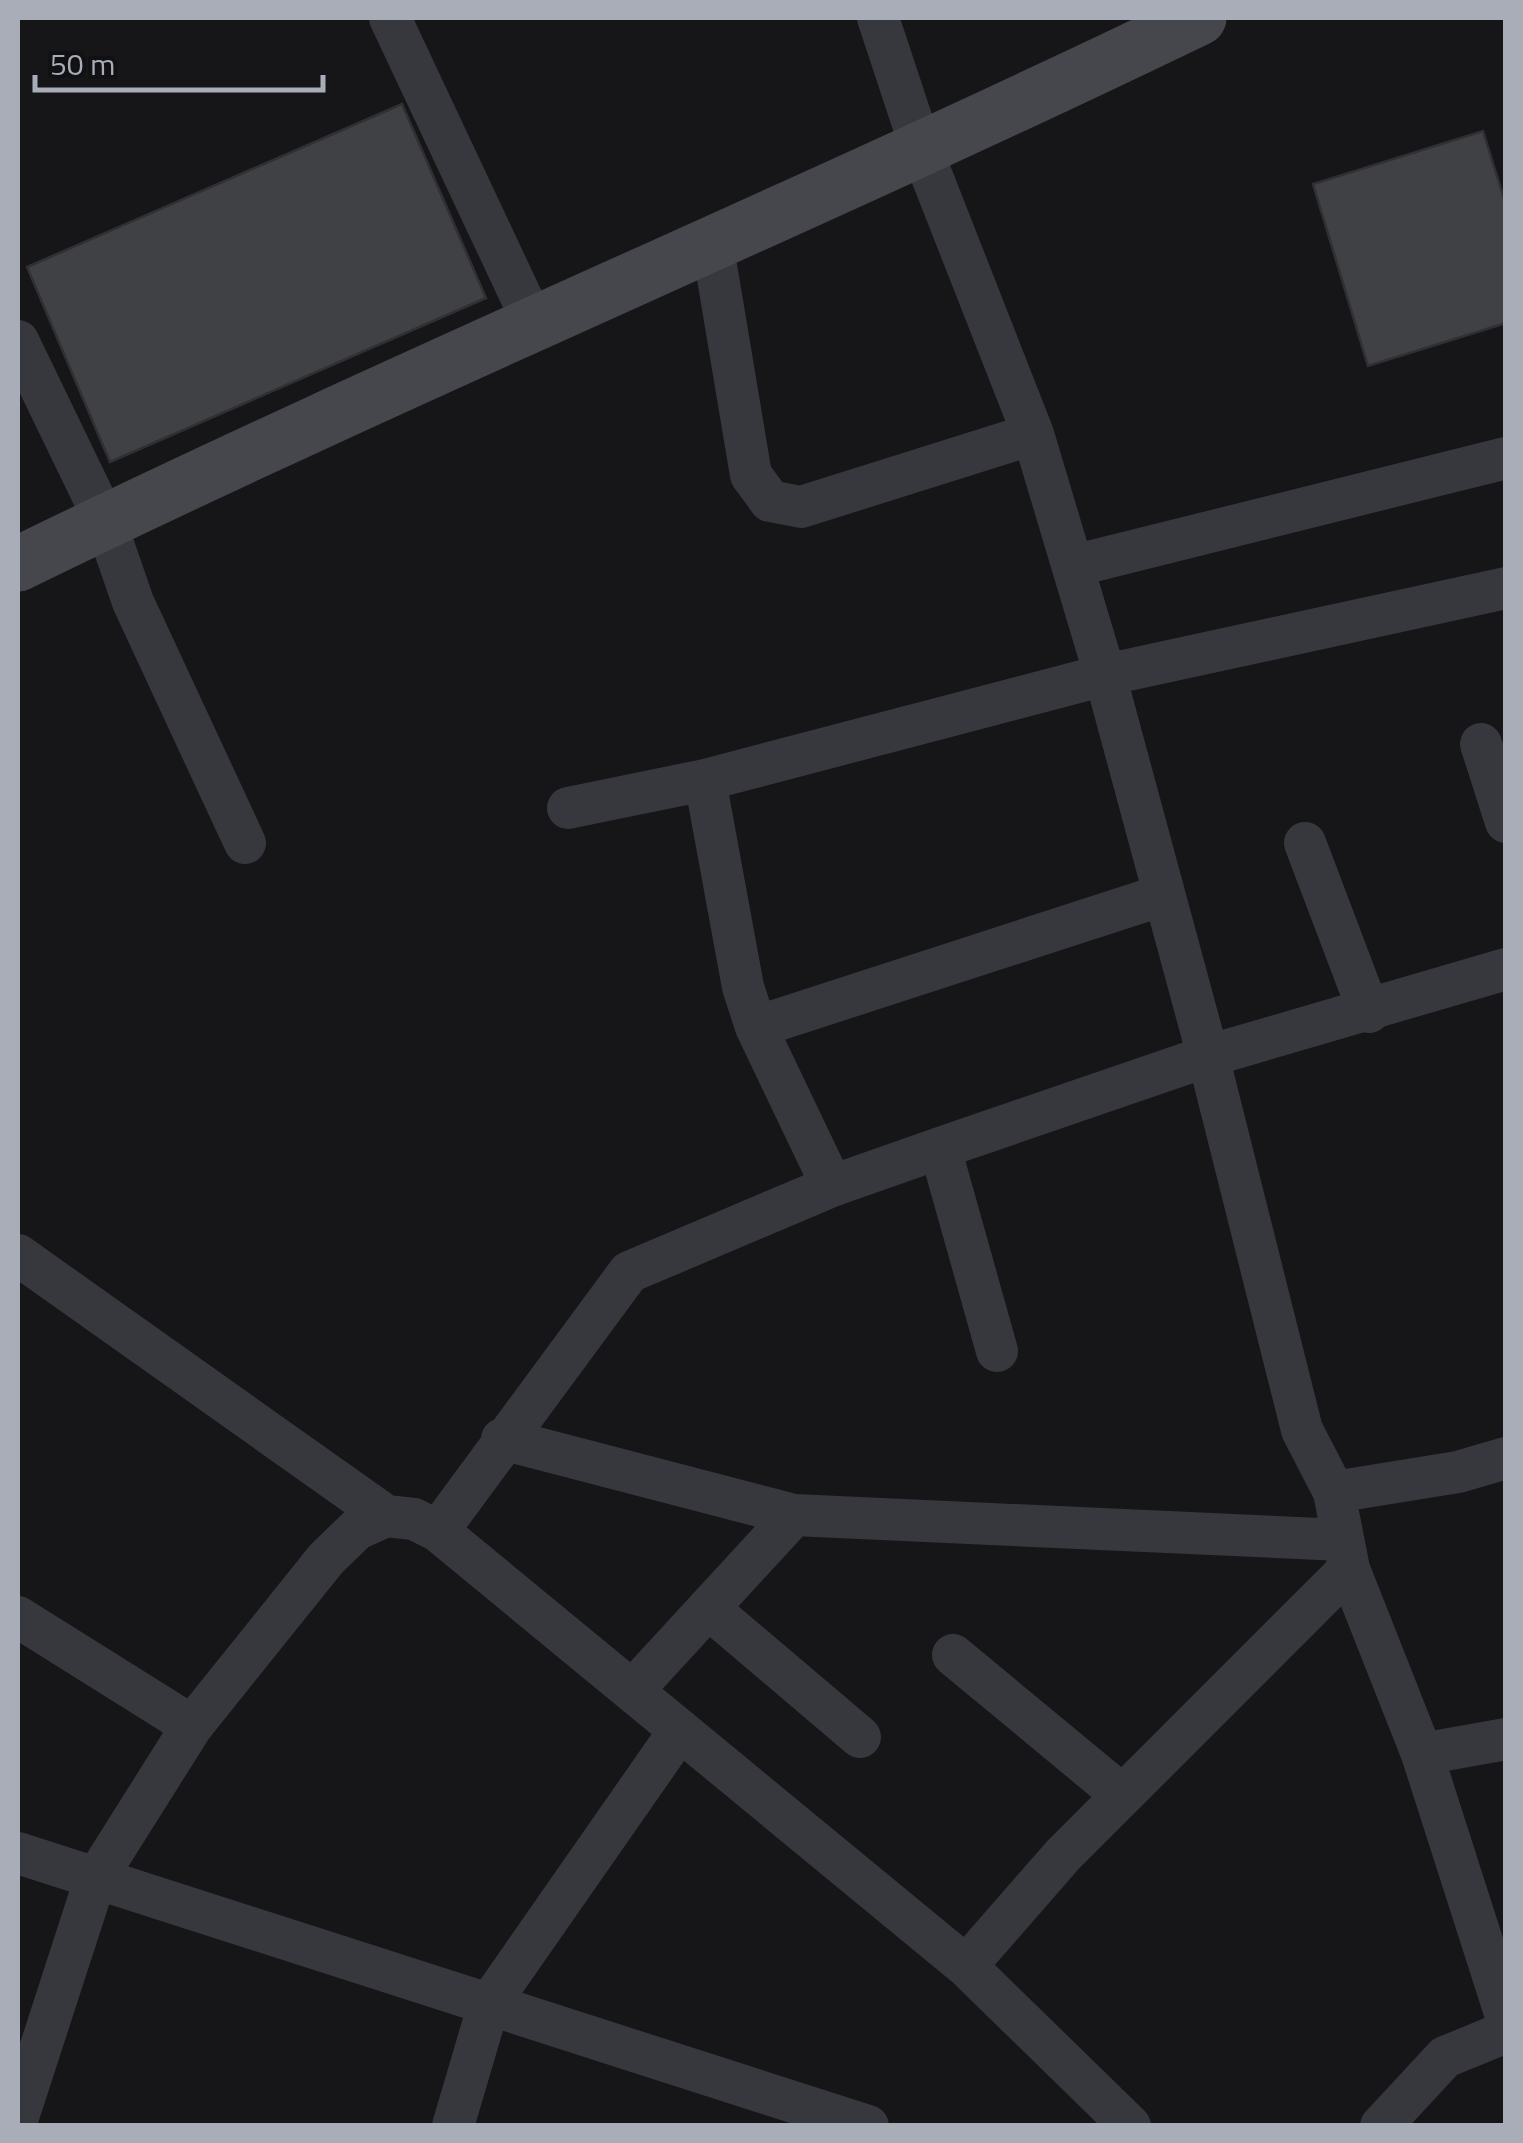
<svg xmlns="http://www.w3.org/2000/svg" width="1523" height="2143" font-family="'Titillium Web',sans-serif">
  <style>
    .building { fill: #404145; stroke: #303034; stroke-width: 2.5 }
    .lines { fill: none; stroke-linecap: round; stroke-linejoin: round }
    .minor { stroke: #37383d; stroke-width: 42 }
    .secondary { stroke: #45474d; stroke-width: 55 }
  </style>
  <rect width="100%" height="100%" fill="#161618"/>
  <path class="building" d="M402,104L486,298L110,462L27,267Z
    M1483,131L1506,205V323L1368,366L1313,184Z"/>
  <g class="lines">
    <path class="minor" d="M390,18L533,322
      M878,18L922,151L1033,434L1105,675L1208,1056L1302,1430L1334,1492L1349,1569L1422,1754L1506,2016
      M712,242L751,475L770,501L801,507L1033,434
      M18,341L105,521L133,602L245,843
      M1073,566L1506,458
      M1481,744L1506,822
      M705,780L743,987L756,1027L832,1186
      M568,808L705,780L1105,675L1506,588
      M1305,843L1369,1012
      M756,1027L1163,895
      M940,1148L997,1351
      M18,1255L386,1516
      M502,1439L794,1515
      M1334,1492L1458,1472L1506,1458
      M438,1531L629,1272L832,1186L940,1148L1208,1056L1506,969
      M708,1608L860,1737
      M18,1617L192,1726
      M953,1655L1122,1795
      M632,1691L794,1515L1343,1540
      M1422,1754L1506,1739
      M18,1853L868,2126
      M966,1966L1063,1855L1349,1569
      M18,2117L95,1880L192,1726L326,1559L357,1529L386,1516L414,1519L438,1531L966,1966L1130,2126
      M453,2126L489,2004L680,1730
      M1381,2126L1445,2057L1506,2032"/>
    <path class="secondary" d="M18,564C407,374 808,207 1199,18"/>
  </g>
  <rect width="1523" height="2143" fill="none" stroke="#a8adb8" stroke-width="40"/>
  <path d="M35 75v15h288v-15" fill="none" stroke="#a8adb8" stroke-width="5"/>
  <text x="50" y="75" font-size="30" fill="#a8adb8" stroke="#111113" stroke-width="8" paint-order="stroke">50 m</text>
</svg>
